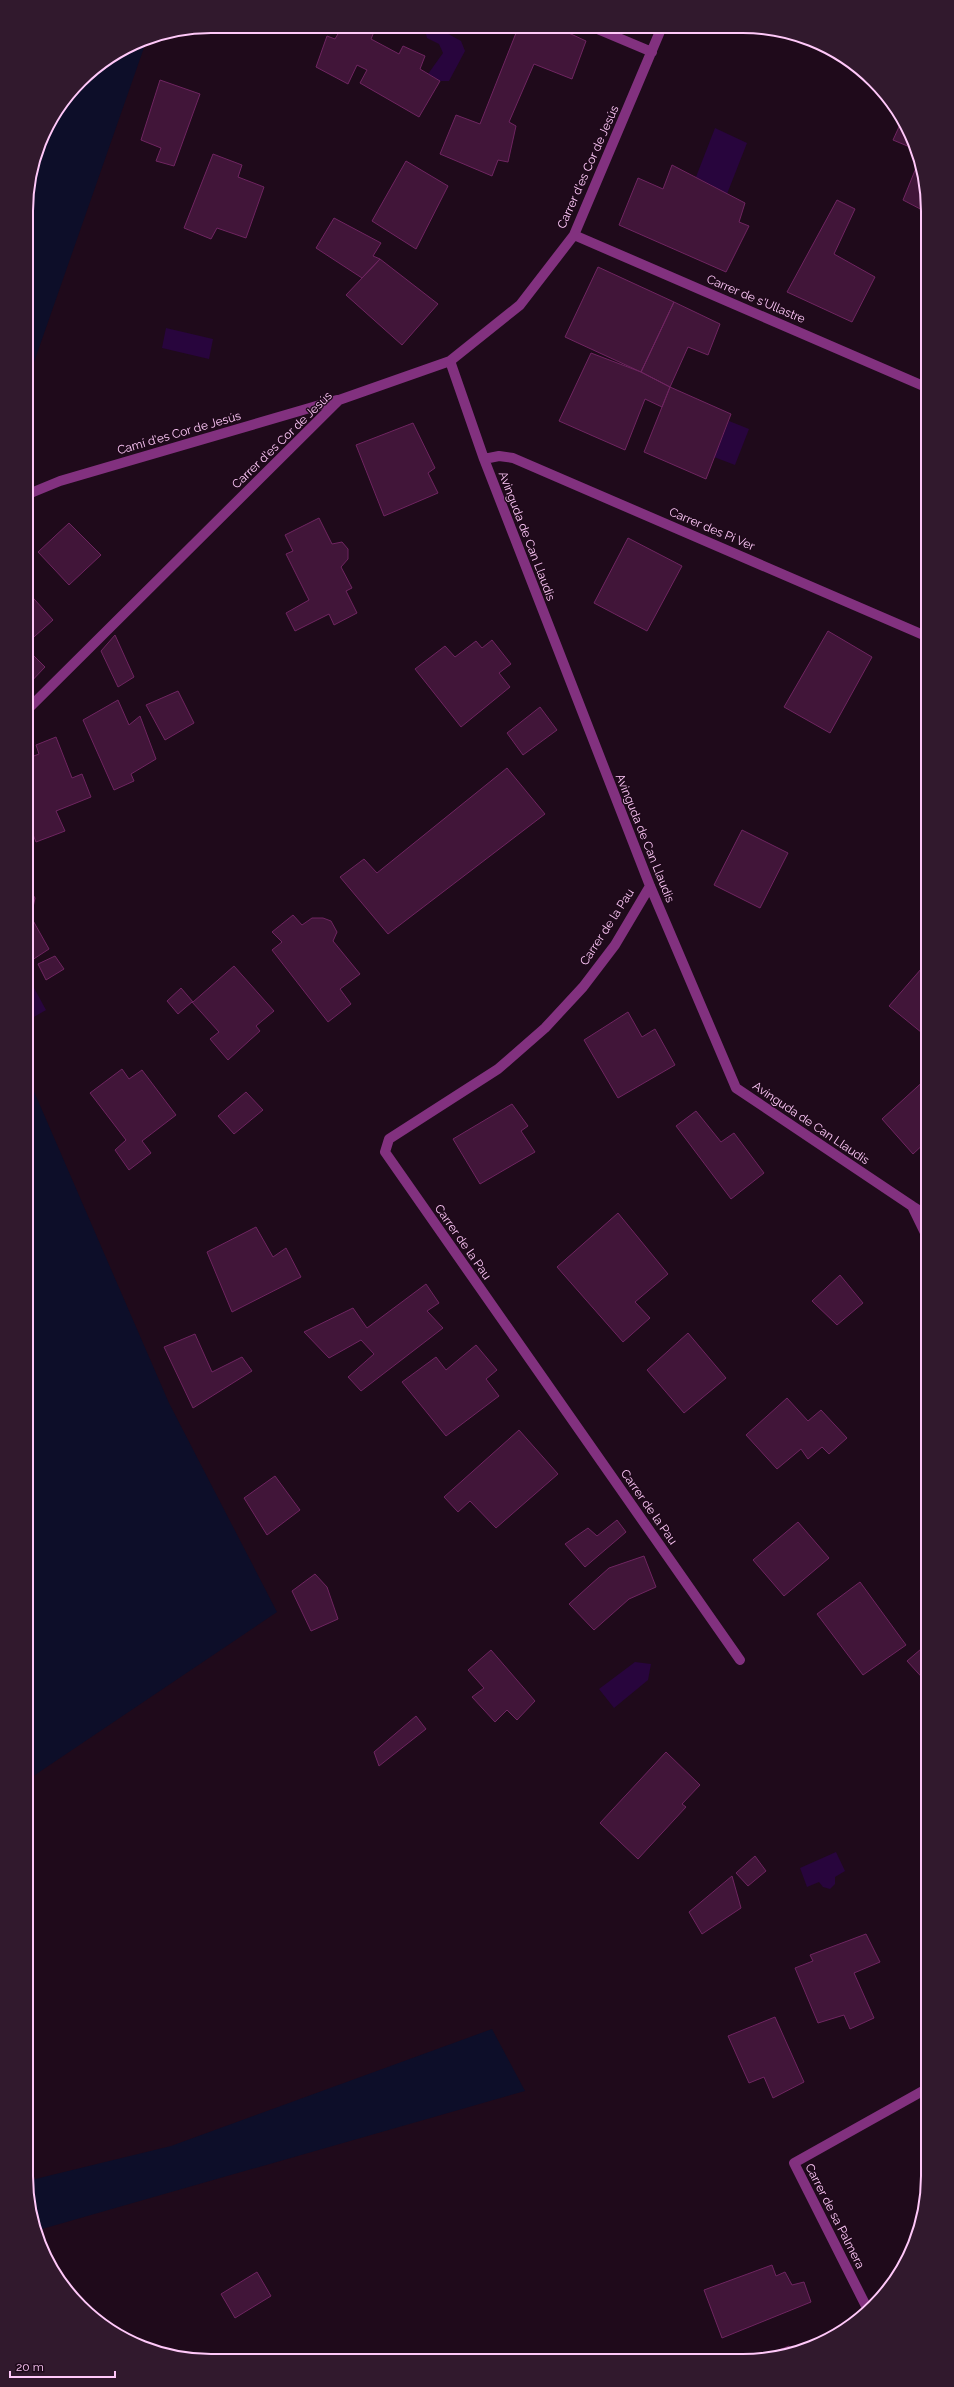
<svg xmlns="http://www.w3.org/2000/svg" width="954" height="2387" font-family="Raleway,sans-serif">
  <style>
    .green { fill: #0d0e29 }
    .water { fill: #28053d }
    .building { fill: #411539; stroke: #6f2561 }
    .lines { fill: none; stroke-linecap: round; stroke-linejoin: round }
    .minor { stroke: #82317f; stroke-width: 10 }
    .labels { text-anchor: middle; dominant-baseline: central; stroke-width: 3; stroke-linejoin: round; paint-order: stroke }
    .street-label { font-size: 12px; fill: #ffc8f9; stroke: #1f0a1b }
    .rim { fill: none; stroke: #ffc8f9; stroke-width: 2 }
  </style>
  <rect width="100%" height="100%" fill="#1f0a1b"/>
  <path class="green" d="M147,39L26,385V198L45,129L89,72L140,40Z
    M26,1073L169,1403L277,1612L26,1781Z
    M492,2029L525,2091L35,2231L32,2224L27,2181L171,2146Z"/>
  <path class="water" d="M431,27H436L461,41L465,51L449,81H440L428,74L443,53L439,44L427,38L425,30Z
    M715,128L747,143L727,194L696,177Z
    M166,328L213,339L209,359L162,348Z
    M729,421L749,429L735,465L714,457Z
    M27,975L46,1010L27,1021L26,976Z
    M635,1662L651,1664L648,1680L614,1708L599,1689Z
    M836,1852L845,1871L835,1877V1884L830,1889L823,1887L819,1882L807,1887L800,1868Z"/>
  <path class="building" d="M342,27H376L371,39L399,54L403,46L425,56L420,69L440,81L419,117L360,83L367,70L357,65L348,84L316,67L327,36L335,39Z
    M518,28H558L586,41L572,79L534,64L509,122L516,126L508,162L498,160L492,176L440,154L456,115L480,124Z
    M160,80L200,94L174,166L156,161L161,148L141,140Z
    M903,118V119L917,150L893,140Z
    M213,154L242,165L238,177L264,187L246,238L217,228L211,239L184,228Z
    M920,158L922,163L928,213L903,200Z
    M406,161L448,186L416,249L372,221Z
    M672,165L745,203L739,222L749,226L726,272L619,225L638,178L663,189Z
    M837,200L855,209L834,254L875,277L852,322L787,292Z
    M334,218L381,243L373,256L380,259L362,278L316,248Z
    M380,259L438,304L402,345L346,295Z
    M598,267L674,302L641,372L565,337Z
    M674,302L720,324L708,355L688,347L670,387L641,372Z
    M591,353L641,372L670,387L662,407L645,399L625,450L559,421Z
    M670,387L731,414L706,479L644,452Z
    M413,423L435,468L428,473L438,493L384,516L356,445Z
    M319,518L332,544L342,542L348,549V559L341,567L352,588L346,591L357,613L334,625L329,614L295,631L286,613L309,600L286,554L293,551L285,535Z
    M69,523L101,555L69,585L38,552Z
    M628,538L682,566L647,631L594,603Z
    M26,590L53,620L26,644Z
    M828,631L872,657L830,733L784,707Z
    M115,635L134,677L118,687L101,651Z
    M492,640L511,664L499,673L510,687L461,727L415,669L445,646L455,657L476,641L482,648Z
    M34,656L45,667L26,687V663Z
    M178,691L194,723L165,740L146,705Z
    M118,700L129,725L140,716L156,759L131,774L134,781L114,790L83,720Z
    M540,707L557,730L523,755L507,733Z
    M56,737L72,778L82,774L91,797L56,811L65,831L36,842L26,817V759L39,754L36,745Z
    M507,768L545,814L388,934L340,877L364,859L377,873Z
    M742,830L788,853L760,908L714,885Z
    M29,888L35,898L31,917L49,949L26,964V889Z
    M293,915L302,925L312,918H323L331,921L337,932L333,941L360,974L340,989L351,1004L328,1022L272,950L282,942L272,932Z
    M55,956L64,969L46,980L38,964Z
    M928,961V1035L927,1037L889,1006Z
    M234,966L274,1011L256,1026L260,1031L228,1060L210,1039L219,1032L192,1002L178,1014L167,1001L181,988L193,1002Z
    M628,1012L642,1037L655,1029L675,1065L618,1098L584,1040Z
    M122,1069L129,1079L142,1070L176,1115L142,1141L151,1153L129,1170L115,1150L126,1140L90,1093Z
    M928,1077V1140L913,1154L882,1119Z
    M246,1092L263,1110L234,1134L218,1116Z
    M512,1104L528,1126L521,1131L535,1152L480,1184L453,1139Z
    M696,1111L721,1142L734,1133L764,1173L731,1199L676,1126Z
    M618,1213L668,1274L635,1302L650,1318L623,1342L557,1267Z
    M256,1227L273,1257L286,1248L301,1277L232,1312L207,1252Z
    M840,1275L863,1303L837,1325L812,1301Z
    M426,1284L439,1303L427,1311L443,1328L361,1391L348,1377L374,1354L361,1340L329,1358L304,1332L353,1308L367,1328Z
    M688,1333L726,1378L684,1413L647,1370Z
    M195,1334L212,1372L242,1357L252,1371L193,1408L164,1347Z
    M476,1345L497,1370L486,1379L499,1396L446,1436L402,1382L436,1357L446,1370Z
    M787,1398L808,1421L821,1410L847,1438L829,1454L822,1447L808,1459L801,1449L777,1469L746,1435Z
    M519,1430L558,1474L496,1528L470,1501L458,1512L444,1497Z
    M275,1476L300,1510L267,1535L244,1498Z
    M617,1520L626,1532L585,1567L565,1544L588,1528L597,1536Z
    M798,1522L829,1558L784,1596L753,1560Z
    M644,1556L656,1587L629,1599L594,1630L569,1604L609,1568Z
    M315,1574L327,1587L338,1619L311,1631L292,1591Z
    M860,1582L906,1645L863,1675L817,1614Z
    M928,1643V1684L907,1661Z
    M491,1650L535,1701L517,1720L507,1710L495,1722L472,1697L484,1688L468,1670Z
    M416,1716L426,1729L379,1766L374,1752Z
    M666,1752L700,1785L682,1804L686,1807L638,1859L600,1823Z
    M755,1856L766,1871L748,1886L736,1873Z
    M732,1876L741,1908L702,1934L689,1912Z
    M866,1934L880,1962L854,1973L874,2018L850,2029L844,2015L818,2023L795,1968L813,1961L810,1955Z
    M775,2017L804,2082L773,2098L764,2077L749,2083L728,2036Z
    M928,2167V2184L922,2169Z
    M772,2265L776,2276L785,2272L792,2285L804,2282L811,2302L722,2338L704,2290Z
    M257,2272L271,2296L235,2318L221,2294Z
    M789,2346L792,2354L756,2359Z"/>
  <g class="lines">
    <path class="minor" d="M595,28L652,52
      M574,235L928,388
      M450,361L484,459L650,886L736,1088L912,1206L928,1239
      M484,459L499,456L513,458L928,637
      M26,495L60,481L337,400
      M26,711L339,400L450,361L520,305L574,235L661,29
      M650,886L615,945L583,987L545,1028L498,1069L389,1139L385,1152L740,1660
      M912,1206L928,1216
      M868,2310L794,2163L928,2088"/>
  </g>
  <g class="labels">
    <g class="street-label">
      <text transform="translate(588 167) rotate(-66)">Carrer d'es Cor de Jesús</text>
      <text transform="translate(756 299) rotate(23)">Carrer de s'Ullastre</text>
      <text transform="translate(179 433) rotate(-16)">Camí d'es Cor de Jesús</text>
      <text transform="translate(282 440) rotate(-44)">Carrer d'es Cor de Jesús</text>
      <text transform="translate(712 529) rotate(23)">Carrer des Pi Ver</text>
      <text transform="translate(527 536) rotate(69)">Avinguda de Can Llaudis</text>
      <text transform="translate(645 838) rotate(68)">Avinguda de Can Llaudis</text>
      <text transform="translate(607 927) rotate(-57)">Carrer de la Pau</text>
      <text transform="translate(811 1123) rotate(34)">Avinguda de Can Llaudis</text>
      <text transform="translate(463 1242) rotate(55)">Carrer de la Pau</text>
      <text transform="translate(649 1507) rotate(55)">Carrer de la Pau</text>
      <text transform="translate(835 2216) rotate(63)">Carrer de sa Palmera</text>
    </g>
  </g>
  <path d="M0 0H954V2387H0ZM211 33H743A178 178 0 0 1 921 211V2176A178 178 0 0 1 743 2354H211A178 178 0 0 1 33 2176V211A178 178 0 0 1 211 33Z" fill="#31192d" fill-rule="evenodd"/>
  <path class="rim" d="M211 33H743A178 178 0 0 1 921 211V2176A178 178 0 0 1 743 2354H211A178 178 0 0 1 33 2176V211A178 178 0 0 1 211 33Z"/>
  <path d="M10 2371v6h105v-6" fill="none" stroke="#ffc8f9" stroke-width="2"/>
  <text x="16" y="2371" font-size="12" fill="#ffc8f9" stroke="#1f0a1b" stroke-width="3" paint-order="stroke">20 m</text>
</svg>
